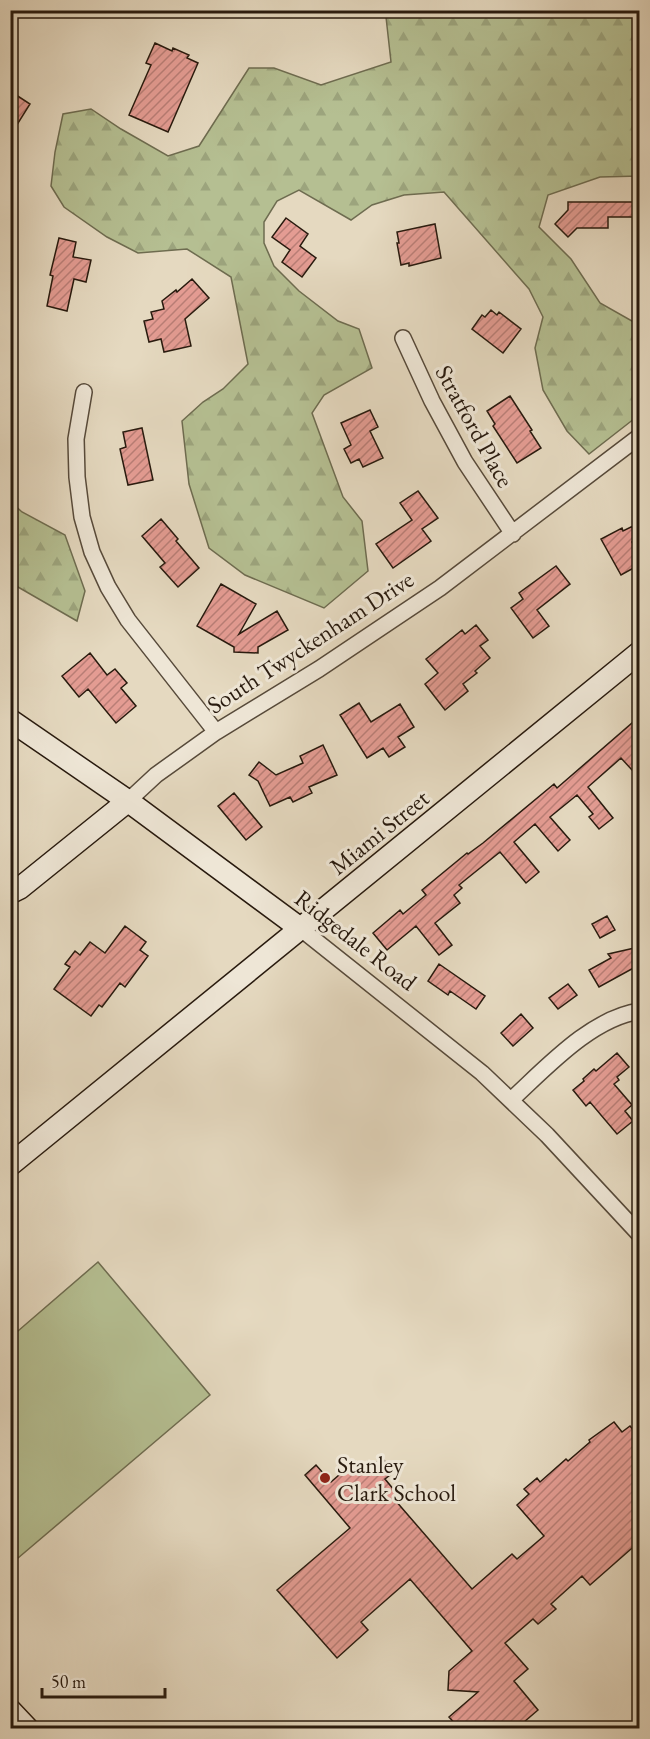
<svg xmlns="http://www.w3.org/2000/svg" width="650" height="1739" font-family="'EB Garamond',serif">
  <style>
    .forest { fill: url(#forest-firs); stroke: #6e6c50; stroke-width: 1.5 }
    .pitch { fill: #b5bf92; stroke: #6e6c50; stroke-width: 1.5 }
    .building { fill: url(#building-hatch); stroke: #281a0e; stroke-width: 1.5 }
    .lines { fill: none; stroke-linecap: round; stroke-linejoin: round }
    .street-casing { stroke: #574a3a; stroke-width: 18 }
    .secondary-casing { stroke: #281a0e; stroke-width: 24 }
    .street { stroke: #eee6d6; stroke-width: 15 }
    .secondary { stroke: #eee6d6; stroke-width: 21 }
    .poi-dot { fill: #8f2418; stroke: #eee6d6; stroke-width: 2 }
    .labels { text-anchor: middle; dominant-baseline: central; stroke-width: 6; stroke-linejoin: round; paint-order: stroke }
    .street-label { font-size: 24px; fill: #281a0e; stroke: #eee6d6 }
    .poi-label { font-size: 24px; fill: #281a0e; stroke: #eee6d6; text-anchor: start }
  </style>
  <defs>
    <pattern id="forest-firs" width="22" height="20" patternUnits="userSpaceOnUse" patternTransform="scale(1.5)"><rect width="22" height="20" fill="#b5bf92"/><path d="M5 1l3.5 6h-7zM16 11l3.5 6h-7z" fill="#9ca47d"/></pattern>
    <pattern id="building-hatch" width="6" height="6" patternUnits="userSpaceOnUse" patternTransform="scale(1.5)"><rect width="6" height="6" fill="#e49c93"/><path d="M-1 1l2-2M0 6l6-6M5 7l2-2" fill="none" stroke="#b97e76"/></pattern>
  </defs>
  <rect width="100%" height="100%" fill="#e5d9c0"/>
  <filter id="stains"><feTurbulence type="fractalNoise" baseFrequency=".00333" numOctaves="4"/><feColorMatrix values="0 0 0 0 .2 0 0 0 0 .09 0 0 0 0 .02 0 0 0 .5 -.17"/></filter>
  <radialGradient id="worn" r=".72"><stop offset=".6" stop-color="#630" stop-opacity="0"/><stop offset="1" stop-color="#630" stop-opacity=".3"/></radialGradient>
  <path class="forest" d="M396,11H639V176L600,177L548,195L539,227L571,259L600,303L639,325V415L589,454L567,431L543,390L535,348L543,317L529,289L444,192L404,195L372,205L351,220L299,190L277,201L264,222V243L274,266L299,291L338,321L359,329L372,368L324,395L312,413L343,497L362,521L368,571L324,608L245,575L209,548L189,484L182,421L203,402L223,389L248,364L231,277L187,249L138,253L107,237L64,207L51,186L55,152L63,114L91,109L121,129L168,156L199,146L249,68H274L321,85L391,62L386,17Z
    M11,502L22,512L65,535L85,591L77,621L11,583Z"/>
  <path class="pitch" d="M98,1262L210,1395L11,1564V1337Z"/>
  <path class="building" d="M155,43L172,51L173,48L189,55L187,58L198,63L168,132L129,115L151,65L146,63Z
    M10,91L30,104L10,136Z
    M568,202H637V217H608V228H577L568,237L555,224L568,210Z
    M286,218L308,234L300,246L316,258L302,277L282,262L290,250L272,237Z
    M435,224L441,258L409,266V263L401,265L397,243H399L397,232Z
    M59,238L76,242L73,257L91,260L86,282L74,279L67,311L47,306L53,276L50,275Z
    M192,279L209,298L185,319L191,346L164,352L161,339L149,342L144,321L153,319L151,312L164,309L162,301L176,290L177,292Z
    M491,310L497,315L499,312L521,329L503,353L472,329L482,315L485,317Z
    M510,396L532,430L530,431L541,448L517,463L493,426L495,424L487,411Z
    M370,410L378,427L370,431L383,458L363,467L359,459L351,463L344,449L351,445L341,423Z
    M142,428L153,480L128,485L120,449L126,447L123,432Z
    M418,491L438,518L422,529L431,541L393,568L376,544L412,520L400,503Z
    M161,519L178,539L176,541L199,568L178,587L160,567L165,563L142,536Z
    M633,526L639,538L632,542L639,555V565L621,575L601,539L622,528L623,531Z
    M556,566L570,584L537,610L549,626L533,638L511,608L523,599L519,593Z
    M221,584L256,604L239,634L277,611L288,630L258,647V653L234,652V647L197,626Z
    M476,625L488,640L480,646L490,658L475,671L477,673L463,684L468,691L445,710L425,684L438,673L426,659L462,630L465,634Z
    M90,653L107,675L115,669L127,683L121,688L136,706L116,723L88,689L79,697L62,676Z
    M359,703L371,722L400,704L414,727L398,737L405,747L389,757L383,748L367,758L340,715Z
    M639,717V764L632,770L621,758L588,787L613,818L599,829L589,817L593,814L577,795L550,817L570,840L558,851L535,824L514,842L539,872L526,883L500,852L459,885L462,888L454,895L460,903L435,923L452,945L439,955L416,926L387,950L373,933L400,910L403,914L426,895L422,890L467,853L468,854L483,843L554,784L557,788Z
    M323,745L337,775L309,787L312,793L293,802L290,797L270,806L258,781L249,775L259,762L276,775L303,763L300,756Z
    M234,793L262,827L246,840L218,806Z
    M607,916L615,930L600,938L592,924Z
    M125,926L146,942L140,950L148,956L125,987L120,983L102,1007L99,1005L91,1016L54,989L70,967L65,964L75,951L80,955L90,942L105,953Z
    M639,947V965L599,987L589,970L611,958L608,954Z
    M439,964L485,996L476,1009L450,991L448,995L428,981Z
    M568,984L577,995L558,1009L549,998Z
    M521,1014L533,1028L513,1046L501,1033Z
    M617,1053L629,1067L617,1077L619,1080L614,1084L632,1105L625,1111L633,1121L617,1134L590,1102L586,1106L573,1090L584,1081L583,1079L594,1069L596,1071Z
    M614,1422L622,1432L630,1426L639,1437V1542L590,1585L582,1576L551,1604L556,1609L538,1624L533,1619L505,1643L528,1669L514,1681L538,1710L517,1728H459L449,1717L478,1692L448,1690L449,1671L472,1651L410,1579L361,1622L368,1630L337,1658L277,1590L350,1528L305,1475L316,1465L331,1482L355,1461L361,1467L368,1461L372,1466L382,1458L394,1472L385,1479L399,1496L395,1500L472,1589L512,1554L517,1559L544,1536L517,1505L529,1494L524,1489L537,1478L540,1482L566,1459L568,1461L590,1442L589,1440Z"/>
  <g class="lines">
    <defs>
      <path id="street" d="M403,338L432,401L465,462L513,534
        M84,392L76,439L77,477L82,517L92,552L108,587L128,620L216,732
        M128,801L156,775L216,732L319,669L440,588L640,436
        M301,929L482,1073L547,1135L640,1235
        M511,1100C546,1068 591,1018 640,1011"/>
      <path id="secondary" d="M10,720L128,801L301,929
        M10,893L20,888L128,801
        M10,1165L640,652
        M10,1710L27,1728"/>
    </defs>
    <use href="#street" class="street-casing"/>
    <use href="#secondary" class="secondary-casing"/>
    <use href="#street" class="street"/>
    <use href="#secondary" class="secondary"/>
  </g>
  <circle class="poi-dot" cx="325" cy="1478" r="6"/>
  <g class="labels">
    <g class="street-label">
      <text transform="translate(475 426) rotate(61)">Stratford Place</text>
      <text transform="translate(310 642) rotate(-33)">South Twyckenham Drive</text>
      <text transform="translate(379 832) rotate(-39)">Miami Street</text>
      <text transform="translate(356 940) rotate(38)">Ridgedale Road</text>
    </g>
    <g class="poi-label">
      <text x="337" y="1464">Stanley<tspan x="337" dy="28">Clark School</tspan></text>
    </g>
  </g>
  <rect width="650" height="1739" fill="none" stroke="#e5d9c0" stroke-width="36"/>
  <rect x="12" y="12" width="626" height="1715" fill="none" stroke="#281a0e" stroke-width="3"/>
  <rect x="18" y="18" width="614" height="1703" fill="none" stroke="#281a0e" stroke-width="1.5"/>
  <path d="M42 1688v9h123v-9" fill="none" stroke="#281a0e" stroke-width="3"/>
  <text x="51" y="1688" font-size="18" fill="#281a0e" stroke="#eee6d6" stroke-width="4.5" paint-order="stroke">50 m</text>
  <rect width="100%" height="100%" filter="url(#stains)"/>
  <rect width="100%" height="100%" fill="url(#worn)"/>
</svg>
